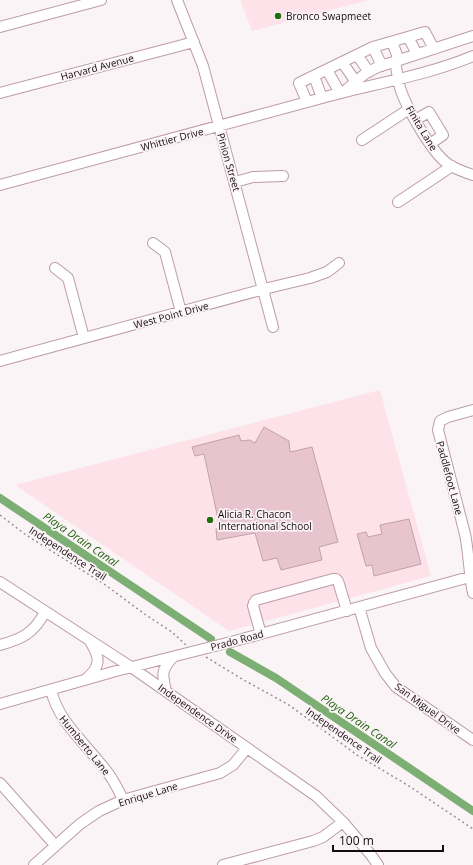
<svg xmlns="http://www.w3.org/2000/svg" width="473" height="865" font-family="'Open Sans',sans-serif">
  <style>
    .built { fill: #fde2ea }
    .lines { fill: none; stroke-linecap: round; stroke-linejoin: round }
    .canal { stroke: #7dae73; stroke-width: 8 }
    .building { fill: #e7c4ce; stroke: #c3a2ac }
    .minor-casing { stroke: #bd9ca6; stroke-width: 12 }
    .path { stroke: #999093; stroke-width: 1.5; stroke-dasharray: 2 3; stroke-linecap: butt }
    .minor { stroke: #fff; stroke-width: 10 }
    .poi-dot { fill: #236f11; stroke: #fbf4f6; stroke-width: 1.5 }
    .labels { text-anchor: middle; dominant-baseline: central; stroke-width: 3.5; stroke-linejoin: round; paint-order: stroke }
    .poi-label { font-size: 10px; fill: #170b0f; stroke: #fbf4f6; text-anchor: start }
    .street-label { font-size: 10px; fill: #170b0f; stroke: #fbf4f6 }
    .water-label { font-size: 11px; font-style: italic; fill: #216212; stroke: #fbf4f6 }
  </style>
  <rect width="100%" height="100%" fill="#fbf4f6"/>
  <path class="built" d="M240,0H369L252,31Z
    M380,390L431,576L229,631L15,485Z"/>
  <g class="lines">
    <path class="canal" d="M0,498L211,639
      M230,652L276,678L473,811"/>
  </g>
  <path class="building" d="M264,427L289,441L290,452L312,447L338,542L319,547L322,560L281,570L277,558L263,561L255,533L217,540L216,529L220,528L204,454L195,456L192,447L239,435L241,441L250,440L255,443Z
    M409,519L421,564L374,576L372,565L366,566L357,534L366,532L368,537L382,534L380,525Z"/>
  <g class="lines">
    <defs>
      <path id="minor" d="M177,0L203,66L273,327
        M0,27L101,0
        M408,37L417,54
        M392,42L399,60
        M373,47L382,66
        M357,55L369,72
        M395,61C397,71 398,82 401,91C408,110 432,153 448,164C455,169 464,172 473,175
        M342,62L356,82
        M327,70L340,93
        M314,76L322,98
        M347,89L366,73L378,67L473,36
        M0,93L194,42
        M307,102L299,83L373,47L425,32L434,49
        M415,120L429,112L443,135L430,144
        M362,140L409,109
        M235,182L253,177L283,176
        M0,185C107,156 214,127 322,98C372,84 425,76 473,56
        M398,202L452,166
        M153,243L165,252L181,312
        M55,268L68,278L84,338
        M0,361L264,289L310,278L327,272L339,263
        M473,410L448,417L440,421L438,430L465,534C469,554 469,574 473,593
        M0,582L131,667L316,796L343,822L371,855L378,865
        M359,607L371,648L385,673L396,687L473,740
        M261,634L253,606L254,603L256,600L333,579H336L338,581L347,611
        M0,645C22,639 34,633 45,612
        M86,679C100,667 101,659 91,643
        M51,690C58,720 81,739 100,763C110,774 117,786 123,800
        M166,691C162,674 161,670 173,657
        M0,704L116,671L231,642L473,576
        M0,783L55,845
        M34,865L80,824L99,811L123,800L220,773L233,765L247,748
        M223,865L313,841L323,837L343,822"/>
    </defs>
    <use href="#minor" class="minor-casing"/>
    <path class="path" d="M0,515L26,535L104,584L146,615L172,632L186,645
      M206,657L242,679L289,705L357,755L409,786L473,829"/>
    <use href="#minor" class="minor"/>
  </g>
  <g class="poi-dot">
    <circle cx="278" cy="16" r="4"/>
    <circle cx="210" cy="520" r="4"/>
  </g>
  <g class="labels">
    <g class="poi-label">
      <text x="286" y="16">Bronco Swapmeet</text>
      <text x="218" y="514">Alicia R. Chacon<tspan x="218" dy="12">International School</tspan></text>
    </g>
    <g class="street-label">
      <text transform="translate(97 67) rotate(-15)">Harvard Avenue</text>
      <text transform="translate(422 128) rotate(59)">Finita Lane</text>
      <text transform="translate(172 139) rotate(-15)">Whittier Drive</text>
      <text transform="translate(229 162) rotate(74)">Pinion Street</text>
      <text transform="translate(171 315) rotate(-15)">West Point Drive</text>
      <text transform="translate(450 478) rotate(75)">Paddlefoot Lane</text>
      <text transform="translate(68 553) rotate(33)">Independence Trail</text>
      <text transform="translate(237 640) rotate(-15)">Prado Road</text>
      <text transform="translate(428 708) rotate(36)">San Miguel Drive</text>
      <text transform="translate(198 713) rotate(35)">Independence Drive</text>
      <text transform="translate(344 735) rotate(35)">Independence Trail</text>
      <text transform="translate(85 745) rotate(51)">Humberto Lane</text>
      <text transform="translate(148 794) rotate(-17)">Enrique Lane</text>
    </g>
    <g class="water-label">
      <text transform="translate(81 539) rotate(34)">Playa Drain Canal</text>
      <text transform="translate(359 721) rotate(34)">Playa Drain Canal</text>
    </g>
  </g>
  <path d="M333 845v6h110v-6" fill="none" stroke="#170b0f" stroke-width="2"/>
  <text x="339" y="845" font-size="12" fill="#170b0f" stroke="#fbf4f6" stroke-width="3" paint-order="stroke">100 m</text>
</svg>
